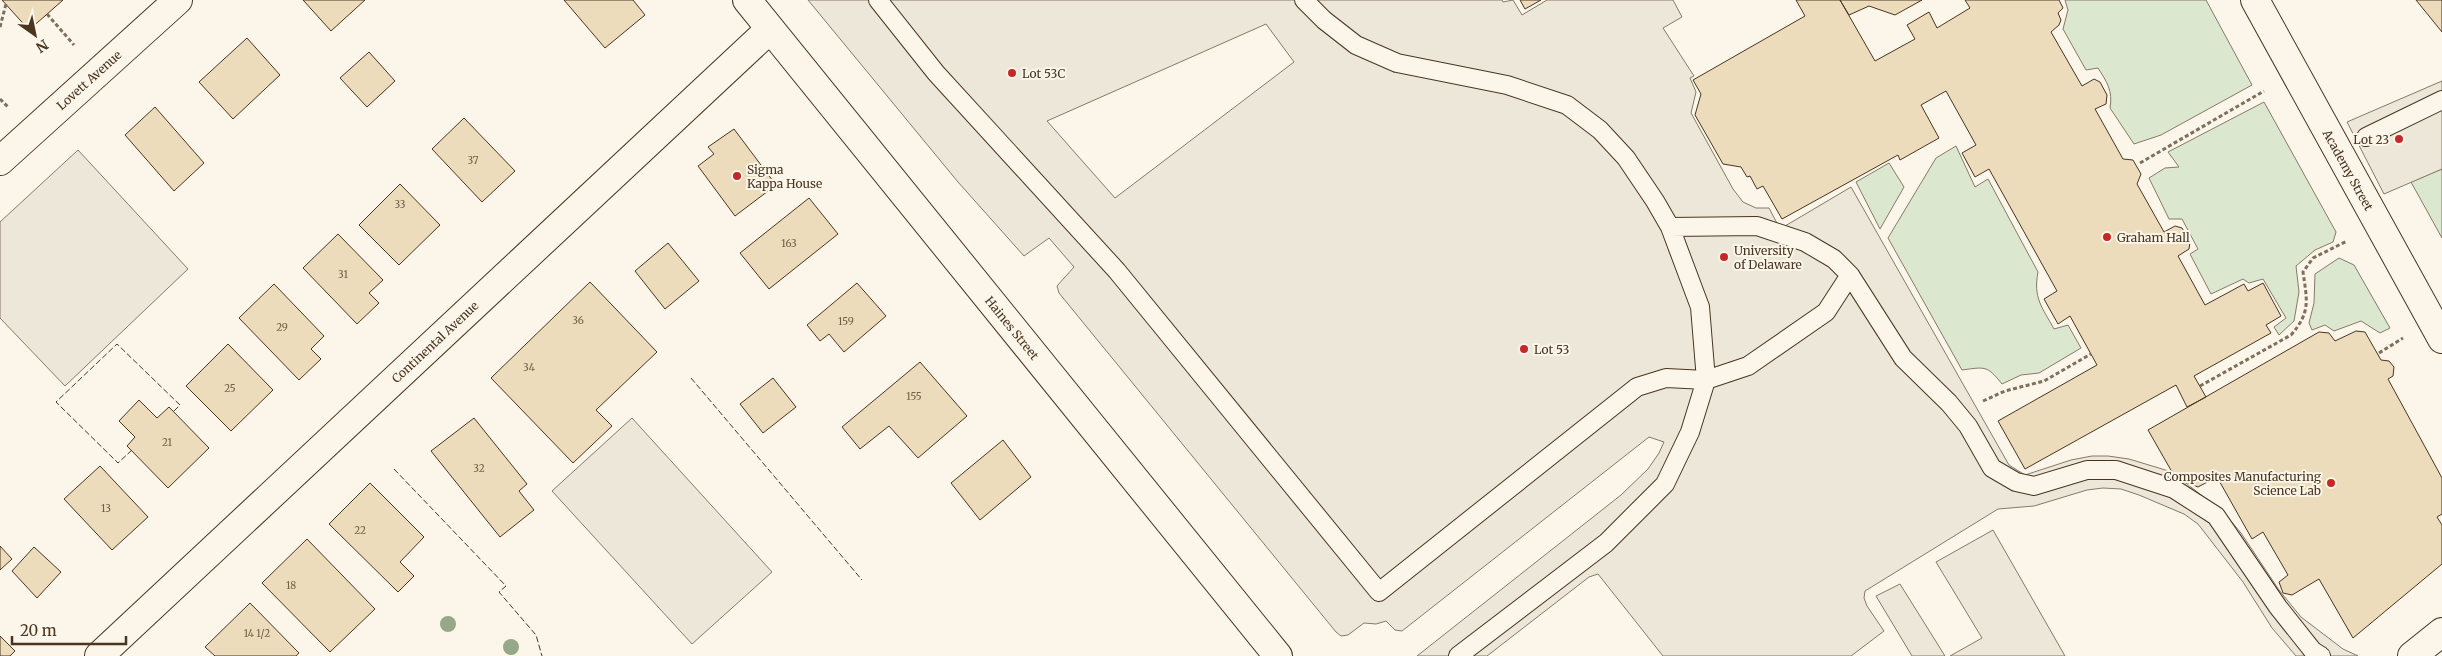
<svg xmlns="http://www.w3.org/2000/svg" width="2442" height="656" font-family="Merriweather,serif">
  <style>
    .green { fill: #dce7d0; stroke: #887966 }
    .parking { fill: #ede7d9; stroke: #887966; fill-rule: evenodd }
    .building { fill: #ecdcbc; stroke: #4a3520 }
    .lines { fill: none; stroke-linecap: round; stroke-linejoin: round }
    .service-casing { stroke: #4a3520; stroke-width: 20 }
    .minor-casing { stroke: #4a3520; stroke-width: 30 }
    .primary-casing { stroke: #4a3520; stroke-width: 30 }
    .path { stroke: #7f6f5c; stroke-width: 3; stroke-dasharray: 4 2.5; stroke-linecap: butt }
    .service { stroke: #fbf6e9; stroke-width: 18 }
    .minor { stroke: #fbf6e9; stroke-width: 28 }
    .primary { stroke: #fbf6e9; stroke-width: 28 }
    .fence { stroke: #4a3520; stroke-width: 1; stroke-dasharray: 6 2.5; stroke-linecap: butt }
    .tree { fill: #96a887 }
    .poi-dot { fill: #c62828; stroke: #fbf6e9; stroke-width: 2 }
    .labels { text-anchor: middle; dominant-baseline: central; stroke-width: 4; stroke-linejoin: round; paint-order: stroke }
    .number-label { font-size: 10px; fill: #725f47 }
    .poi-label { font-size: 12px; fill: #4a3520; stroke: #fbf6e9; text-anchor: start }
    .street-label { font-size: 12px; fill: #4a3520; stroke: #fbf6e9 }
  </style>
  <rect width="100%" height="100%" fill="#fbf6e9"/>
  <path class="green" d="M2065,0H2206L2252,85L2161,135L2134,144L2110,108C2113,91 2107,82 2098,68L2086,70L2063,29L2068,10Z
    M2264,102L2336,232L2333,242L2315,250L2296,266L2299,292L2294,321L2279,335L2274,327L2286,318L2263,279L2249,283L2243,279L2211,294L2190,254L2198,249L2182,219H2169L2149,178L2165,168L2179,167L2168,152Z
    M1956,146L1975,187L1988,179L2038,272C2033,298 2042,307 2054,329L2068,325L2081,348L2039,373L2021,375L2002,384C1987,365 1985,367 1962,370L1888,238L1936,158Z
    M1889,163L1904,187L1880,229L1856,182Z
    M2442,169V238L2411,182Z
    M2339,258L2354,265L2390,328L2380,333L2361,321L2334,331L2325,325L2312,330L2309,323L2314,303L2315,274Z"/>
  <path class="parking" d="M808,0H1502L1503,2L1513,0L1522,15L1547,0H1673L1682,17L1663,28L1694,76L1690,78L1696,92L1691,113L1733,189L1743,202L1756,208H1769L1780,229L1851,187L2009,465L2025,475L2071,460L2092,456H2108L2129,459L2172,472L2225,514L2241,533L2279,590L2301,617L2343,649L2358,656H2296L2272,628L2243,582L2198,524L2184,514L2139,495L2121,489L2103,488L2087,490L2034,506L1998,509L1865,591L1864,598L1867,606L1884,631L1851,656H1663L1598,574L1589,577L1487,656H1417L1621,495L1648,469L1659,453L1664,442L1649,437L1402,631L1395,630L1386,621L1376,624L1364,623L1348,635L1341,636L1336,632L1059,293L1057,286L1074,267L1049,238L1024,256L958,182ZM1266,24L1294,62L1115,198L1047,121Z
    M2442,81V169L2384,194L2347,122Z
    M78,150L188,269L65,386L0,318V222Z
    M632,418L772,572L692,644L552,491Z
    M1993,530L2065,656H1950L1982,638L1936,562Z
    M1900,584L1945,656H1912L1876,596Z"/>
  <path class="building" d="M2,0H63L29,30Z
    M303,0H365L331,31Z
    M564,0H633L645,15L605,48Z
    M1520,0H1541L1525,9Z
    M1796,0H1840L1875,61L1915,39L1907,25L1929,12L1937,28L1970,8L1965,0H2059L2063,8L2058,13L2061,20L2059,25L2051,32L2082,86L2094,79L2100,82L2107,95L2106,104L2095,109L2123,159L2133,160L2141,174L2137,184L2164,232L2175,226L2182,228L2190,242L2189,249L2178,256L2205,305L2244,284L2248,291L2263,283L2281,316L2266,325L2271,333L2194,376L2206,397L2187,407L2176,385L2025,469L1998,421L2097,365L2070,316L2058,324L2044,299L2057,291L1989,169L1975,177L1962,153L1976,145L1946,91L1921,105L1939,138L1900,160L1898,155L1782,219L1763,186L1757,189L1750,176L1747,177L1741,167L1723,164L1695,115L1701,94L1693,80L1805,16Z
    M1840,0H1922L1895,15L1869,6L1849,15Z
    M2416,0H2442V32Z
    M247,38L280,75L233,119L199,82Z
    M369,52L395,81L367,107L340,78Z
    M155,107L204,163L174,191L125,135Z
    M464,118L515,171L482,202L432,149Z
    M734,129L776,185L735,216L698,166L714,154L708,147Z
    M400,184L440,225L399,265L359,225Z
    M809,198L838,234L769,289L740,253Z
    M338,234L383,280L369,293L379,303L357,324L303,268Z
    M668,243L699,281L665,309L635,271Z
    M590,282L657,352L596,410L612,426L573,463L491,378Z
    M857,283L886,316L844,352L829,334L820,341L807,325Z
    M274,284L324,336L311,349L321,359L299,380L239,318Z
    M2356,331L2365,332L2381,360L2389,361L2394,367L2393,376L2388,379L2442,478V514L2437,517L2442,525V564L2353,638L2319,579L2292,595L2283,593L2279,582L2288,575L2263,532L2252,539L2217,477L2198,487L2181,480L2172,472L2148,430L2319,332L2329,333L2335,341Z
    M228,344L273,390L231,431L186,386Z
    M920,362L967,416L918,458L889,426L860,449L842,427Z
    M773,378L796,407L763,433L740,404Z
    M139,400L157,418L169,407L209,448L168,488L127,446L135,437L119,421Z
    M474,418L527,484L519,491L534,510L500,537L431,451Z
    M1003,440L1031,477L980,520L951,483Z
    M100,466L148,517L112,550L64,499Z
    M370,483L424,537L400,562L414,576L398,592L329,524Z
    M307,539L375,609L330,652L262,583Z
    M0,546L12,559L0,570Z
    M34,547L61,572L37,598L12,571Z
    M250,603L299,653L296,656H215L205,647Z
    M0,636L15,651L10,656H0Z"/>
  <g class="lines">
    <defs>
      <path id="service" d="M878,0L936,73L1117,271L1379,592L1637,387L1666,378L1706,380L1748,366L1826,312L1850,275
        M1304,0L1324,20L1356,45L1397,63L1507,85L1567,105L1600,130L1626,158L1655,201L1670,227L1700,307L1706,380L1690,432L1665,484L1606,543L1458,656
        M2366,137L2442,100
        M1670,227L1757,226L1805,242L1834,259L1850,275L1903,358L1949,403L1968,426L1992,468L2016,482L2034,486L2087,470H2116L2174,489L2216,516L2278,607L2313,651L2321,656"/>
      <path id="minor" d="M747,0L1278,656
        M2255,0L2442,339
        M0,161L178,0
        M99,656L770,29"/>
      <path id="primary" d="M2412,656L2442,632"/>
    </defs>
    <use href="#service" class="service-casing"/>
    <use href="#minor" class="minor-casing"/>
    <use href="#primary" class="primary-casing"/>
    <path class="path" d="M47,14L74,45
      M0,27L6,4
      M0,99L8,107
      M2140,163L2264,91
      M2379,353L2403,338
      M2200,386L2291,335C2311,312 2307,300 2303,272L2313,258L2347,241
      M1983,401L2005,391L2044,381L2091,354"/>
    <use href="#service" class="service"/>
    <use href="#minor" class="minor"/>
    <use href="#primary" class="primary"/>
    <path class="fence" d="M691,378L862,580
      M132,450L118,463L56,402L117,344L180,405L173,412
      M394,469L506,586L499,592L536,635L542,656"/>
  </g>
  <g class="tree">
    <circle cx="448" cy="624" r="8"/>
    <circle cx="511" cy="647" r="8"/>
  </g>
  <g class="poi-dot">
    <circle cx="1012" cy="73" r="5"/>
    <circle cx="2399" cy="139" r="5"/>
    <circle cx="737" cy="176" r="5"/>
    <circle cx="2107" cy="237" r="5"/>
    <circle cx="1724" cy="257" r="5"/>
    <circle cx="1524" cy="349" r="5"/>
    <circle cx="2331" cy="483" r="5"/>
  </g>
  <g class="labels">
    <g class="number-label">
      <text x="473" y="160">37</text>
      <text x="400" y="204">33</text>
      <text x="789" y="243">163</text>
      <text x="343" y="274">31</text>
      <text x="578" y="320">36</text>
      <text x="846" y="321">159</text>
      <text x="282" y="327">29</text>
      <text x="529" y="367">34</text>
      <text x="230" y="388">25</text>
      <text x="914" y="396">155</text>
      <text x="167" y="442">21</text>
      <text x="479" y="468">32</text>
      <text x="106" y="508">13</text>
      <text x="360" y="530">22</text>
      <text x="291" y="585">18</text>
      <text x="257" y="633">14 1/2</text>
    </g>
    <g class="poi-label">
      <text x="1022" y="73">Lot 53C</text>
      <text x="2389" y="139" text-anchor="end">Lot 23</text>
      <text x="747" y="169">Sigma<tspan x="747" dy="14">Kappa House</tspan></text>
      <text x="2117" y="237">Graham Hall</text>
      <text x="1734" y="250">University<tspan x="1734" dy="14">of Delaware</tspan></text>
      <text x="1534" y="349">Lot 53</text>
      <text x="2321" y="476" text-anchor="end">Composites Manufacturing<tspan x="2321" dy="14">Science Lab</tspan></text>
    </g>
    <g class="street-label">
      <text transform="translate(89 80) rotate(-42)">Lovett Avenue</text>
      <text transform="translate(2348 170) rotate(61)">Academy Street</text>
      <text transform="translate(1012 328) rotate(51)">Haines Street</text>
      <text transform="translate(435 342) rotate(-43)">Continental Avenue</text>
    </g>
  </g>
  <g transform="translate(35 35) rotate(147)" stroke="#fbf6e9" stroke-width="4" paint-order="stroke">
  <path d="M0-4L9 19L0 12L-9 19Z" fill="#4a3520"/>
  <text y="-8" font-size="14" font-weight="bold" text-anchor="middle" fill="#4a3520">N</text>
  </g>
  <path d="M12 636v8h114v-8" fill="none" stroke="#4a3520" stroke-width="2.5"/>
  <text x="20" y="636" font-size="15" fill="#4a3520" stroke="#fbf6e9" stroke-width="4" paint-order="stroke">20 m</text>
</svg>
